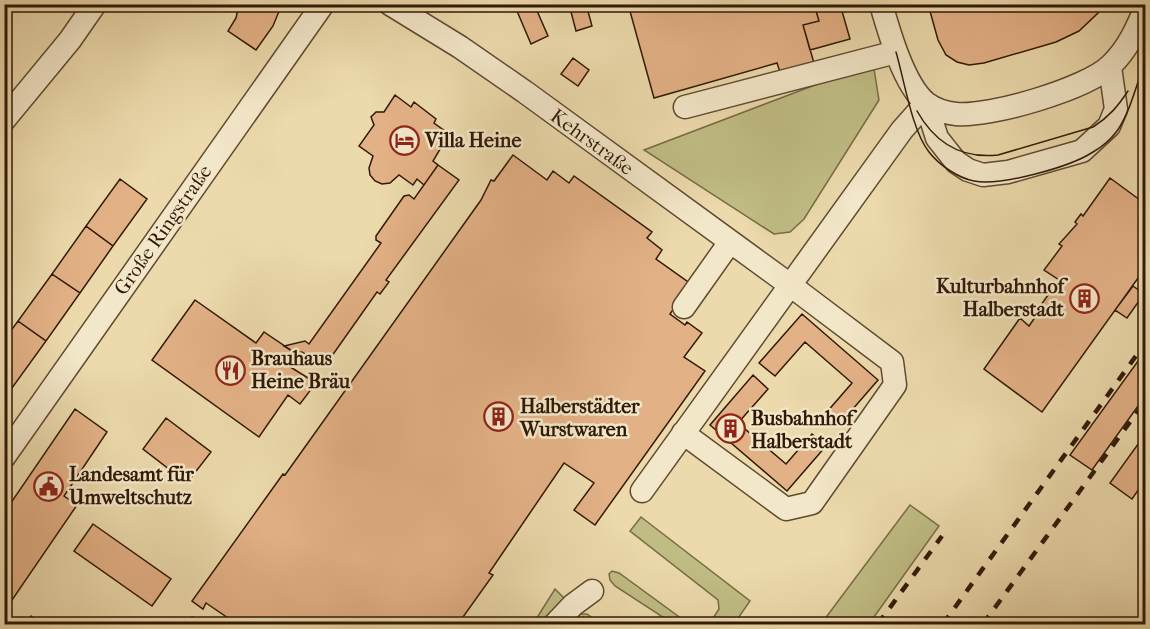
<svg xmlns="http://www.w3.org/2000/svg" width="1150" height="629" font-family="'IM FELL French Canon',serif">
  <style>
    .green { fill: #c0bd84; stroke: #786b45; stroke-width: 1.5 }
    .building { fill: #e3b186; stroke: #301906; stroke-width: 1.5 }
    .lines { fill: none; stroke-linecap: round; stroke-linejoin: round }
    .minor-casing { stroke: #5f4930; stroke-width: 25 }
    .minor { stroke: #f3e7c9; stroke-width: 22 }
    .tram { stroke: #301906; stroke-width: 1.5 }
    .rail { stroke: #301906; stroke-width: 4.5; stroke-dasharray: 10 10; stroke-linecap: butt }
    .labels { text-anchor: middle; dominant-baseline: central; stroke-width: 5; stroke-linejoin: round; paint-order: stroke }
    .poi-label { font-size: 20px; font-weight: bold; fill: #301906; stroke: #f3e7c9; text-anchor: start }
    .street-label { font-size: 20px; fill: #301906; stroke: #f3e7c9 }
  </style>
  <rect width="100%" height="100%" fill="#ecdaac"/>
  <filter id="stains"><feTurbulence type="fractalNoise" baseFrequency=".00333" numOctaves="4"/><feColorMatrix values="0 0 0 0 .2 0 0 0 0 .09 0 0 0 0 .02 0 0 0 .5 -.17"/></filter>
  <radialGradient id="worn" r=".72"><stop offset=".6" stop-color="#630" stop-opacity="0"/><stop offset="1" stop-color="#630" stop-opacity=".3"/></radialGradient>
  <path class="green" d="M873,63L879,100L804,219L790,232L774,234L644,150Z
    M910,505L939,526L869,624H821Z
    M641,517L750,601L734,624H671L669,621L615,586L610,580L609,574L612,571L619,573L689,624L710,623L719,609L718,600L630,531Z
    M555,589L580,614H587L601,624H533Z"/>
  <path class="building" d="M34,4H53L51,10Z
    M282,4L273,26L256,50L228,31L236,18L239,4Z
    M514,4H534L548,36L531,44Z
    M569,4H586L592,26L576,31Z
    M628,4H767L768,9L782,4H814L819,21L803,25L814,63L780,72L777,63L654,98Z
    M814,4H840L850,39L810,50L803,25L819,21Z
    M928,4H1103L1098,13L1079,31L1056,42L984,63L969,65L957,62L946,55L938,40Z
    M573,58L589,70L578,86L561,74Z
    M395,95L411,107L414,102L436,119L434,123L449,134L433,161L438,165L424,185L417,179L413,185L399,175L390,183L382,184L375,181L370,175L369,168L373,156L359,146L374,125L371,117L376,112H384Z
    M513,155L547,180L553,171L569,183L574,176L652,232L647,238L662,250L656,259L691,284L670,314L685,325L687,322L702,333L684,357L705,371L595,525L574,510L594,483L564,463L489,573L493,575L458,624H237L206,603L203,609L192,601L283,474L285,475L481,200L491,180L494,181Z
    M438,165L459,180L386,280L389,282L380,294L377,292L329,360L331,361L329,365L322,366L302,352L295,353L284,346L305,341L309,344L381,243L376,240V236L404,196L409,195L414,199Z
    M1110,178L1140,200L1143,196L1146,197V267L1042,412L984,369L1020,318L1029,326L1040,310L1038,309L1059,280L1044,270L1062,246L1059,244L1077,224L1075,222L1081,214L1083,216Z
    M120,179L147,199L113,246L86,226Z
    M86,226L113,246L80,293L52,274Z
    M52,274L80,293L46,341L18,321Z
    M1133,286L1144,294L1127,318L1115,310Z
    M195,300L256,343L264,332L295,353L287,365L313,381L309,386L312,388L300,404L288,395L259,437L152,360Z
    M802,314L878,380L839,425L826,413L852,383L805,342L775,376L759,363Z
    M18,321L46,341L12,388L4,382V340Z
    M1146,350V395L1092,470L1070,455Z
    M753,375L768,389L738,423L786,464L812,434L826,446L787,491L710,425Z
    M4,382L12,388L4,398Z
    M75,409L107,432L64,496L77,505L10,603L4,599V513Z
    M166,418L211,452L187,483L143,449Z
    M1146,433V479L1132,499L1110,483Z
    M93,524L171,579L152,606L74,551Z
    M31,616L42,624H25Z
    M192,617L203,624H186Z"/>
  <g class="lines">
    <defs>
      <path id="minor" d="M390,4L460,47L525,92L790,285L892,362L895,385L812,503L786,509L683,433
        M881,4C889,32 904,85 926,103C934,109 946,113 956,114C990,117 1087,89 1111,65C1128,49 1137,28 1146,7
        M926,103L937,138L956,162L968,170L983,175L1008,172L1082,151L1109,126L1116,109L1110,67
        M685,107L896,52
        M4,120L70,40L95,4
        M684,307L730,242
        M4,457L323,4
        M642,491L902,130L926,103
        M555,624L573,605L592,591"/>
    </defs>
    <use href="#minor" class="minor-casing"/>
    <use href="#minor" class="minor"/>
    <path class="tram" d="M896,52C904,79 912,131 929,152C939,165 958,178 974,181C1002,186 1070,167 1093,152C1102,147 1111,139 1117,131C1130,113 1138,80 1146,58
      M917,111C935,143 962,159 998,155L1093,127C1109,117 1118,106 1128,91"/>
    <path class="rail" d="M878,624L942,536
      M943,624L1146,342
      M983,624L1146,400"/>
  </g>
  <defs>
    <symbol id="hotel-ring" viewBox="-11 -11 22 22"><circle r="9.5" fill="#f3e7c9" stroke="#8f2418" stroke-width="1.5"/><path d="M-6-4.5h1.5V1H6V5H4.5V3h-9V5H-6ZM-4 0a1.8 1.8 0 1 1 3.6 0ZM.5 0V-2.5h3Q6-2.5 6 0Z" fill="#8f2418"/></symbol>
    <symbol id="building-ring" viewBox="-11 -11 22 22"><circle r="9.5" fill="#f3e7c9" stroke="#8f2418" stroke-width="1.5"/><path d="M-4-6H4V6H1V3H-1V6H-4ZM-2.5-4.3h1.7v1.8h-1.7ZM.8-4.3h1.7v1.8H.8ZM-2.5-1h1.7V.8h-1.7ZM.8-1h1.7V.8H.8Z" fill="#8f2418"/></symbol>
    <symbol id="restaurant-ring" viewBox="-11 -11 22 22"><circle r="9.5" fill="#f3e7c9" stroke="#8f2418" stroke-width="1.5"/><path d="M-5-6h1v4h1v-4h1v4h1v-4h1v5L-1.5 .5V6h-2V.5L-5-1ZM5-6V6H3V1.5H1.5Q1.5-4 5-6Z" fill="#8f2418"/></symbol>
    <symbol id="civic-ring" viewBox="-11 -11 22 22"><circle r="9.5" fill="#f3e7c9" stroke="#8f2418" stroke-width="1.5"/><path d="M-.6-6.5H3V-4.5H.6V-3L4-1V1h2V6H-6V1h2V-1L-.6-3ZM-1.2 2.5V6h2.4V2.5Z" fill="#8f2418"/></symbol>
  </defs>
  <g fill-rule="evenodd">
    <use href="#hotel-ring" x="388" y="124" width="33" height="33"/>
    <use href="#building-ring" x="1068" y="282" width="33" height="33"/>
    <use href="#restaurant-ring" x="214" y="354" width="33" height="33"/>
    <use href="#building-ring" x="482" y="400" width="33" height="33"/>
    <use href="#building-ring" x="714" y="412" width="33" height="33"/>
    <use href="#civic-ring" x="32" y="470" width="33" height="33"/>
  </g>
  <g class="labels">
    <g class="poi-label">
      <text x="425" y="140">Villa Heine</text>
      <text x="1064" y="286" text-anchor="end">Kulturbahnhof<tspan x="1064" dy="23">Halberstadt</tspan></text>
      <text x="251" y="358">Brauhaus<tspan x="251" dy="23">Heine Bräu</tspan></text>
      <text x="520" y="406">Halberstädter<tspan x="520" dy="23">Wurstwaren</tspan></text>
      <text x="751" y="418">Busbahnhof<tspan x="751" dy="23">Halberstadt</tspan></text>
      <text x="69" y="474">Landesamt für<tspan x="69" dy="23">Umweltschutz</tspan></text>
    </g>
    <g class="street-label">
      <text transform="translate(592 142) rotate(36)">Kehrstraße</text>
      <text transform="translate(163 230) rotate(-55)">Große Ringstraße</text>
    </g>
  </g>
  <rect width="1150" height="629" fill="none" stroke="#ecdaac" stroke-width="24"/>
  <rect x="6" y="6" width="1138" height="617" fill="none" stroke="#301906" stroke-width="3"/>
  <rect x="12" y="12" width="1126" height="605" fill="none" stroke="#301906" stroke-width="1.5"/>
  <rect width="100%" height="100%" filter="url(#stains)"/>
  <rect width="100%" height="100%" fill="url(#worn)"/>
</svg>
